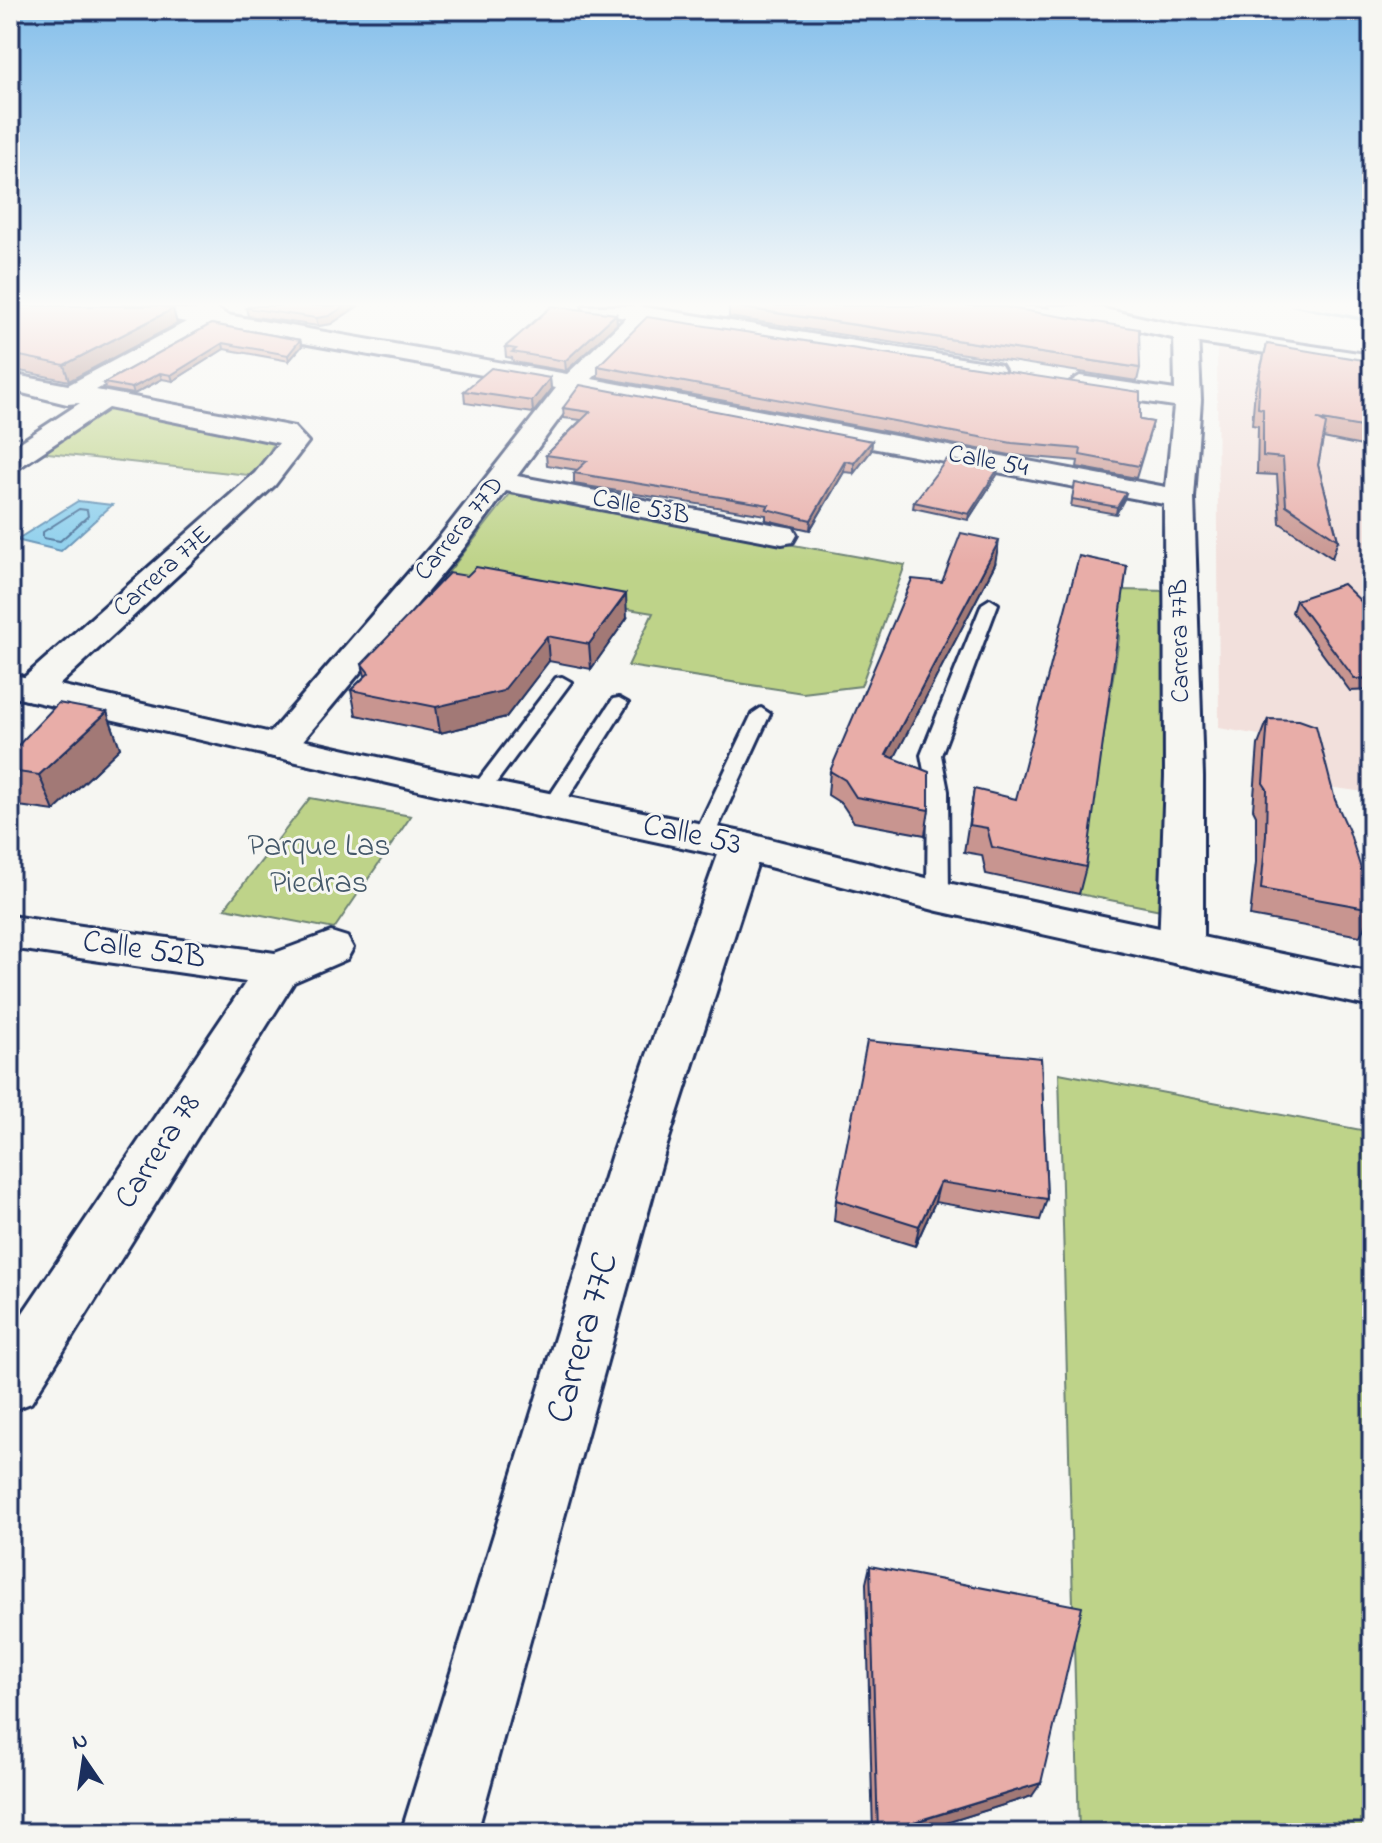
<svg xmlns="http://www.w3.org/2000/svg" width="1382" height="1843" font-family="'Indie Flower',sans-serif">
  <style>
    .built { fill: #f2e0dc }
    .green { fill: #bed389; stroke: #6c8174; stroke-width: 2 }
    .water { fill: #8bceec; stroke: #5e8eb3; stroke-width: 2 }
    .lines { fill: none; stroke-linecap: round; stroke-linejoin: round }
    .shore { stroke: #486f97; stroke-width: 2 }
    .stream { fill: #5e8eb3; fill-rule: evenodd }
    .service-casing { stroke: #1b2f5e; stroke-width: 6 }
    .minor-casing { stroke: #1b2f5e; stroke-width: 6 }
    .tertiary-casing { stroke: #1b2f5e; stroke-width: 6 }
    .trunk-casing { stroke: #1b2f5e; stroke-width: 6 }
    .service { fill: #f6f6f2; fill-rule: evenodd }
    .minor { fill: #f6f6f2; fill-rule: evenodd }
    .tertiary { fill: #f6f6f2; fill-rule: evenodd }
    .trunk { fill: #f6f6f2; fill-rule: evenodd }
    .wall { fill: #c89590; stroke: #1b2f5e; stroke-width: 2 }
    .shaded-wall { fill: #a27976; stroke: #1b2f5e; stroke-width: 2 }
    .building { fill: #e8ada8; stroke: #1b2f5e; stroke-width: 2 }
    .labels { text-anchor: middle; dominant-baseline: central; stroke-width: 6; stroke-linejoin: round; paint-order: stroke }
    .far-street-label { font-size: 26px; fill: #1b2f5e; stroke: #f6f6f2 }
    .street-label { font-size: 32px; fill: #1b2f5e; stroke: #f6f6f2 }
    .park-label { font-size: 32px; fill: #445869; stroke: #f6f6f2 }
    .near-street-label { font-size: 38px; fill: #1b2f5e; stroke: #f6f6f2 }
  </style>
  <rect width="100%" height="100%" fill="#f6f6f2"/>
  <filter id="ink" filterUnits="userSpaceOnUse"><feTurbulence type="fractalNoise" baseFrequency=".0125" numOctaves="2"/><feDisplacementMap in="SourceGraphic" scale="16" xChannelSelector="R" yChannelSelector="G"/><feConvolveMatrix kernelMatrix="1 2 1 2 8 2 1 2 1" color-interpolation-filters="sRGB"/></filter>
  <g filter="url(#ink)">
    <path class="built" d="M1217,348L1372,374V793L1328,787L1312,744L1219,728Z"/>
    <path class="green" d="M101,402L277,437L257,476L30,451Z
      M510,494L905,565L861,686L803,693L628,666L653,613L500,588L440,583Z
      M1120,590L1168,591L1166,911L1079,894L1119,639Z
      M310,798L411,816L334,929L225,908Z
      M1059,1073L1372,1132V1833H1079Z"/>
    <path class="water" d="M78,501L112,505L61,551L16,540Z"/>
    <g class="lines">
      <path class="shore" d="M79,509L87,510L88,516L60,541L43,538V532Z"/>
      <path class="stream" d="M1289,306H1302L1372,319V323Z"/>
      <defs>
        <path id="service" d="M990,599L998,604L941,755L948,791L949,896L938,903L927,896L928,791L921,755L982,604Z
          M562,677L571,682L487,795H473L470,791L473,787L556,678Z
          M619,698L628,703L563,806L553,812L546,810L543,806L613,699Z
          M761,708L770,714L713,838L703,845L696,843L693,838L752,714Z"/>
        <path id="minor" d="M124,306C148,306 197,313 216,308L227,315L567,374L626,318L586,311L583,306H637L992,363L1001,365L1004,370L1001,375L992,377L649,322L592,379L1166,487L1174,406L1080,392L1067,384L1080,376L1175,390L1174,334L1178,329H1194L1198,334L1201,400L1194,498L1203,776V949L1197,960L1181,965L1165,960L1159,949L1165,776L1164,504L579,392L517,476L782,526L793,528L797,535L793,542L782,544L506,491L463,549L291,755L278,758L265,755L259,747L265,739L441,535L556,388L212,327L96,390L284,425L294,427L308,442L275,485L45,698L32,701L19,698L14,690L19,682L255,473L279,443L108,408L20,467L10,469V449L80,403L67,404L10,390V374L68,385L186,322L127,311Z
          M742,832L757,836L763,846L665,1151L477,1833H401L613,1151L721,846L727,836Z
          M10,916L275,953L331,932L347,937L353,948L347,959L294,982L31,1403L10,1411V1332L246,982L10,948Z"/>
        <path id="tertiary" d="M987,306C1011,306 1113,309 1126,326L1114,333L998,313Z
          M10,674L440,771L742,832L938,881L1372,973V1007L938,911L742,860L440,795L10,696Z"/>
        <path id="trunk" d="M1049,306H1091L1186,327L1372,355V369L1186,341L1052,311Z"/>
      </defs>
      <use href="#service" class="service-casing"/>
      <use href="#minor" class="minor-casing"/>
      <use href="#tertiary" class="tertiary-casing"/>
      <use href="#trunk" class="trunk-casing"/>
      <use href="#service" class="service"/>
      <use href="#minor" class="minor"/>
      <use href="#tertiary" class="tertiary"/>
      <use href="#trunk" class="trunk"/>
    </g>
    <path class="wall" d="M10,306L173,309L177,324L69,381L10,369Z
      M358,306L331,324L318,326L248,316L246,308Z
      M729,306L1140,368L1137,381L729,317Z
      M616,314L617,324L566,371L513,362L512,358L506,357L505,347Z
      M211,324L300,340L302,346L289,361L224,349L173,381L162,379L134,394L105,389L104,383Z
      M1267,344L1372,366V448L1323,438L1318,465L1338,540L1332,558L1280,523L1277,475L1257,474L1258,426L1252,425L1255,389Z
      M598,366L1140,420L1153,422L1136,478L1077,467L1078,461L1010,455L598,377Z
      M550,378L551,390L533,413L465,403L464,391Z
      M563,408L872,441L871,451L854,473L844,472L810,530L766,520V515L574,484V473L577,470L547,465L546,455L581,420L564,418Z
      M997,475L968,520L913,508L914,502Z
      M1075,483L1124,499L1116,514L1071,506Z
      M995,564L894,758L929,810L925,835L854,822L842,804L828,795L830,771L942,582Z
      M1296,600L1372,612V690L1350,691L1292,612Z
      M627,618L591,669L549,661L506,717L440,733L356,715L351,690L365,676L362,664Z
      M107,712L120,748L54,811L12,805L10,800V754Z
      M1268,719L1335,800L1372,904V912L1360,936L1250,916L1256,862V815L1253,809L1258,745Z
      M974,789L1086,867L1079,894L986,874L982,855L964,852Z
      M1041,1058L1047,1199L1040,1220L935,1202L915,1246L834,1221L836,1200Z
      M870,1566L1032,1796L914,1833H873L866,1583Z"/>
    <path class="shaded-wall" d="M345,306H358L331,324L318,326L316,318Z
      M173,309L177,324L69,381L64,365Z
      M616,314L617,324L566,371L565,361Z
      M300,340L302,346L289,361L288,355Z
      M223,343L224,349L173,381L171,375Z
      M160,373L162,379L134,394L132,388Z
      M550,378L551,390L533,413L532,401Z
      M872,441L871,451L854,473V463Z
      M845,461L844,472L810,530L811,520Z
      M998,469L997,475L968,520L969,514Z
      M1126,493L1124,499L1116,514L1117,507Z
      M999,541L995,564L883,780L886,755Z
      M626,594L627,618L591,669L589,644Z
      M547,636L549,661L506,717L440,733L436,707Z
      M107,712L120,748L54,811L39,775Z
      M940,1182L935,1202L915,1246L919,1226Z
      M1041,1783L1032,1796L914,1833H880Z"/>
    <path class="building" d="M10,306H158L173,309L64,365L10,354Z
      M250,306H345L329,316L316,318L246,308Z
      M552,306L616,314L565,361L512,352L516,349L505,347Z
      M732,306H997L1139,329L1140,368Z
      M647,317L1140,392V420L1153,422L1139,466L1080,455L1081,449L1012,443L598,366Z
      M211,324L300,340L288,355L223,343L171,375L160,373L132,388L104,383Z
      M1267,344L1363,360L1361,364L1372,366V429L1317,419L1326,424L1318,465L1338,540L1286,505L1283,458L1263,456V409L1258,408L1260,372Z
      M491,368L550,378L532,401L464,391Z
      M580,385L872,441L854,463L845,461L811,520L766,509L769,505L574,473L587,461L546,455L590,412L563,408Z
      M947,459L998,469L969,514L914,502Z
      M1075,483L1126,493L1117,507L1072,499Z
      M961,533L999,541L886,755L929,772V810L856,797L845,780L830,771L912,579L942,582Z
      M1079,556L1127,566L1086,867L992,847L987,828L969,825L974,789L1016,799Z
      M476,567L626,594L589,644L547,636L503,691L436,707L351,690L369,673L362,664L449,573L467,576Z
      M1343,584L1372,612V678L1355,679L1296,600Z
      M58,703L107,712L39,775L10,771V754Z
      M1268,719L1299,720L1316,726L1335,800L1349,831L1372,904V909L1261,889L1266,835L1267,789L1263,783Z
      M867,1041L1041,1058L1047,1199L940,1182L919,1226L836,1200Z
      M870,1566L1082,1607L1041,1783L878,1833Z"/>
  </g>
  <linearGradient id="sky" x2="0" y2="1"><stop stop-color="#83beea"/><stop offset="0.54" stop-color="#fbfbf9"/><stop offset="1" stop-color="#fbfbf9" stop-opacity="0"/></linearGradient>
  <rect width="1382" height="564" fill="url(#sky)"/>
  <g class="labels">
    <g class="far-street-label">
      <text transform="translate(988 462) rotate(11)">Calle 54</text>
      <text transform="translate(641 508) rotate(11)">Calle 53B</text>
      <text transform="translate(460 529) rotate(-51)">Carrera 77D</text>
      <text transform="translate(163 572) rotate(-42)">Carrera 77E</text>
      <text transform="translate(1181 641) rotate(-91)">Carrera 77B</text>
    </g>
    <g class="street-label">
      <text transform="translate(692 836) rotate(12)">Calle 53</text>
      <text transform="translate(144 951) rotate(8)">Calle 52B</text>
      <text transform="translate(159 1152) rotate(-57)">Carrera 78</text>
    </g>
    <g class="park-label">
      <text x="319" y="847">Parque Las<tspan x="319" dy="37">Piedras</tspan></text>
    </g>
    <g class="near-street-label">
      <text transform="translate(584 1338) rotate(-74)">Carrera 77C</text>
    </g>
  </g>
  <rect width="1382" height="1843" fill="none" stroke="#f6f6f2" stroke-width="40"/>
  <rect x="20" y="20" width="1342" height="1803" fill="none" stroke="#1b2f5e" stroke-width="3" filter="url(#ink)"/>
  <g transform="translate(84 1759) rotate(347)" stroke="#f6f6f2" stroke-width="6" paint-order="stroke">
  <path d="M0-6L14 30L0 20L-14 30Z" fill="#1b2f5e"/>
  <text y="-12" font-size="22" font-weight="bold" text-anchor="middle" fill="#1b2f5e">N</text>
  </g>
</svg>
